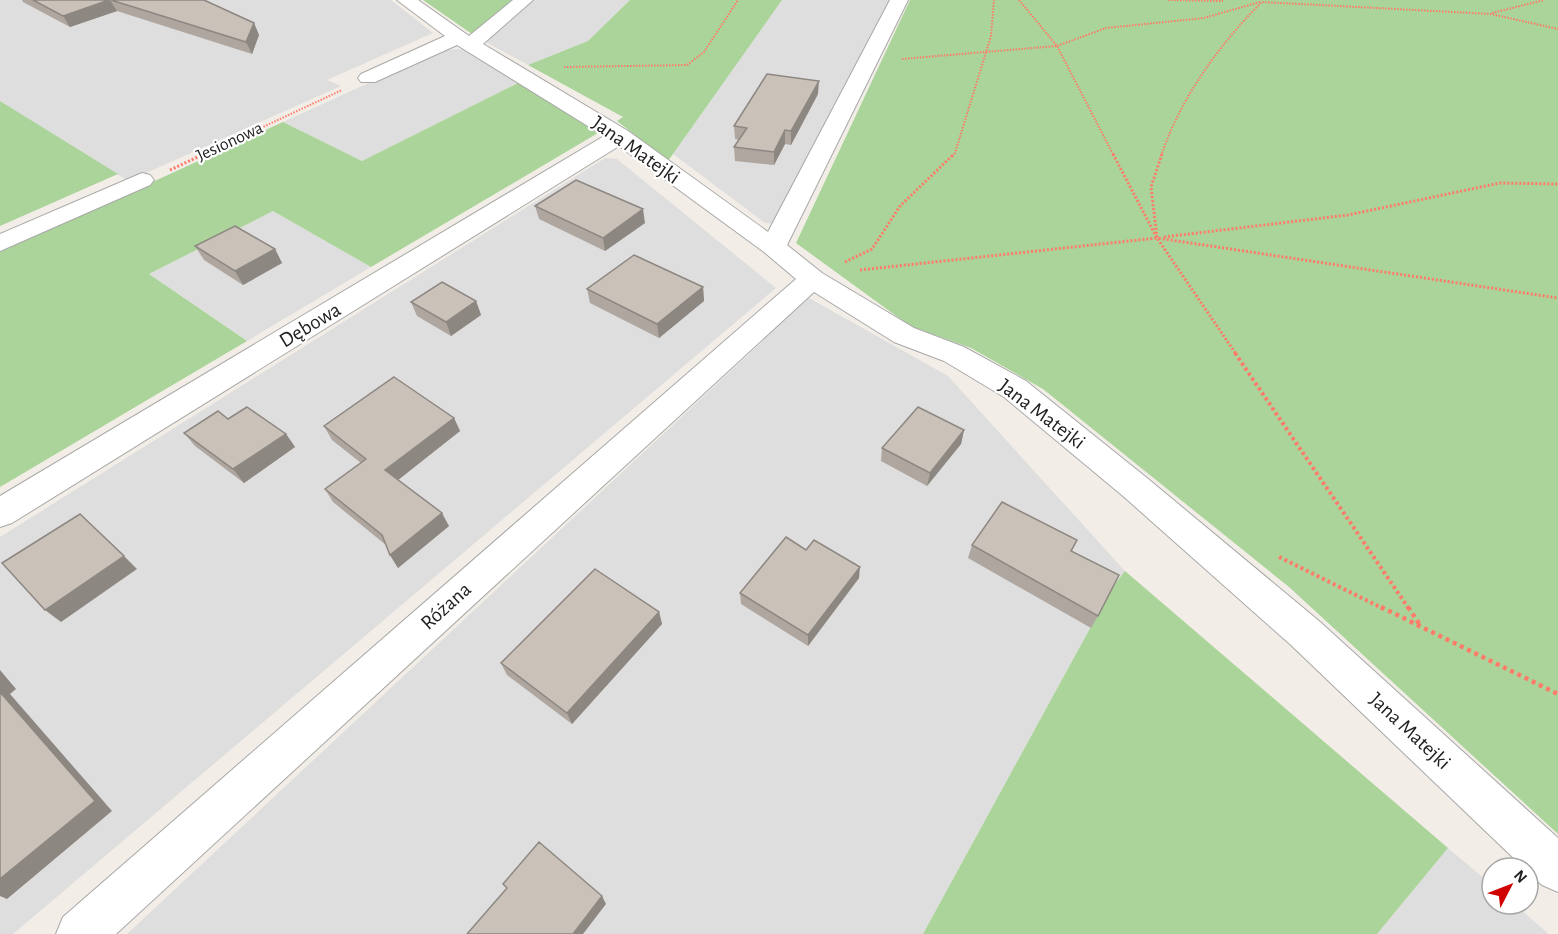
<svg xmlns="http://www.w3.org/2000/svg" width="1558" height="934" font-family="'Alegreya Sans',sans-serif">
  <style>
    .residential { fill: #dfdede }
    .forest { fill: #aad499 }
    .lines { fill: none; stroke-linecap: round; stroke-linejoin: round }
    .minor-casing { stroke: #a8a8a8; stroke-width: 2 }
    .path-far3 { stroke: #ff7b6a; stroke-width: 2; stroke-dasharray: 1.5 1.5; stroke-linecap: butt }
    .path-far2 { stroke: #ff7b6a; stroke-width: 3; stroke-dasharray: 2 2; stroke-linecap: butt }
    .path-far1 { stroke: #ff7b6a; stroke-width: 4; stroke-dasharray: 3 3; stroke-linecap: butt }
    .path { stroke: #ff7b6a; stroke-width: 4.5; stroke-dasharray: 4 4; stroke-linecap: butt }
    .minor { fill: #fff; fill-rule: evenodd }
    .wall { fill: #aea69f }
    .shaded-wall { fill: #8d8782 }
    .building { fill: #cac1b9; stroke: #8d8782; stroke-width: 1.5 }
    .labels { text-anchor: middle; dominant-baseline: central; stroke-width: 4.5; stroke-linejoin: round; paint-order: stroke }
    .far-street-label { font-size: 18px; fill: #212121; stroke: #fff }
    .street-label { font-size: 21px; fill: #212121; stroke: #fff }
  </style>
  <rect width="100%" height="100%" fill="#f2eee7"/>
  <path class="residential" d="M0,0H391L433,33L327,80L341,86L128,181L0,101Z
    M532,0H630L588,41L528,65L484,41Z
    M782,0H890L776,224L765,223L673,154Z
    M462,49L518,83L362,161L283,122L441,50Z
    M605,158L617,159L776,288L13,934H0V537Z
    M273,211L371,267L247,341L149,274Z
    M809,298L948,376L1125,571L1112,588L923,934H127Z
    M1448,848L1492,885V904H1514L1549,934H1377Z"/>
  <path class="forest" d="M423,0H513L472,34Z
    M630,0H782L668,161L617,121L623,117L528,65L588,41Z
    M910,0H1558V834L1289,587L1043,389L971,348L910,326L796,243Z
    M518,83L598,133L371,267L273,211L149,274L247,341L0,487V252L283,122L362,161Z
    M0,101L118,174L0,226Z
    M1125,571L1448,848L1377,934H923L1112,588Z"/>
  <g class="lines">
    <defs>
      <path id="minor" d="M397,0H418L469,36L513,0H533L483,44L628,131L768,232L890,0H908L787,245L822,273L914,328L964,347L1026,381L1147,478L1319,621L1558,838V892L1542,885L1528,872V868H1524L1291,645L1123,496L1004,397L944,361L894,342L814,292L116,934H56L63,917L796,279L764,252L619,146L12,523L0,527V496L604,136L457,45L375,82H361L358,78L361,74L445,36Z
        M142,173L150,175L154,180L150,185L0,251V234Z"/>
    </defs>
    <use href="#minor" class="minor-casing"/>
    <path class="path-far3" d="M1019,0L1057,46L1114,156
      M1168,0L1223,1
      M1492,13L1544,0
      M902,59L1057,46L1106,28L1204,18L1260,2
      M564,67L687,65L704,52L738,0
      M201,156L342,90
      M952,156L955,153L991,36L994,0
      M1161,156C1180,99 1220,43 1262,2L1491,14L1558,29"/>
    <path class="path-far2" d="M1113,154L1157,238L1236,354
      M1162,154L1151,187L1157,238L1558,298
      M170,170L204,154
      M1164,237L1348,215L1500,183L1558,184
      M845,262L872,249L900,206L954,154
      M860,270L1157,238"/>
    <path class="path-far1" d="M1235,353L1409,609
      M1279,557L1384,609"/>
    <path class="path" d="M1381,607L1558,694
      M1408,607L1420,625"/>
    <use href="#minor" class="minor"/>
  </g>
  <path class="wall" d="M22,0H204L254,23L259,35L252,54L117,11L70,27L23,2Z
    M818,94L791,145L785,144L774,165L735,161L734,147L739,140L735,139L734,126Z
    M535,206L645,223L605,251L539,219Z
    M195,246L275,249L282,263L243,285L204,260Z
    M703,287L704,301L659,338L590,303L587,289Z
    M476,301L481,315L451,336L417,316L411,302Z
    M454,418L460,431L398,480L449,526L398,568L390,555L386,545L333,502L325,489L361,463L332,440L324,426Z
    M228,419L286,434L295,447L244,483L195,446L184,433Z
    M964,430L961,444L927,486L881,461L882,448Z
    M1077,540L1072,551L1098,616L1091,628L968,558L972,545Z
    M806,550L859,578L808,646L741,604L740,593Z
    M659,612L662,624L572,724L507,675L501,663Z"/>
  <path class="shaded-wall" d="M110,0L117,11L70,27L63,16Z
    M254,23L259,35L252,54L246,42Z
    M819,81L818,94L791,145V131Z
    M785,130V144L774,165V152Z
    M643,209L645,223L605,251L603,238Z
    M275,249L282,263L243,285L235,271Z
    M703,287L704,301L659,338L657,324Z
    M476,301L481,315L451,336L446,322Z
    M454,418L460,431L393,484L385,470Z
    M964,430L961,444L927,486L930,473Z
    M286,434L295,447L244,483L233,469Z
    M442,513L449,526L398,568L390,555Z
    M124,556L137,569L61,622L45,610Z
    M860,567L859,578L808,646V635Z
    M659,612L662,624L572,724L567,713Z
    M0,670L16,689L10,694L112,811L7,899L0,896Z
    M602,896L606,904L583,934H573Z"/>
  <path class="building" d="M33,0H109L63,16Z
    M111,0H204L254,23L246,42Z
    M767,74L819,81L791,131L785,130L774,152L734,147L747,128L734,126Z
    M576,180L643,209L603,238L535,206Z
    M235,226L275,249L235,271L195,246Z
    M634,255L703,287L657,324L587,289Z
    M442,282L476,301L446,322L411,302Z
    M394,377L454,418L385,470L442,513L390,555L382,535L325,489L366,459L324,426Z
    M247,407L286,434L233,469L184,433L218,411L228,419Z
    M918,407L964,430L930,473L882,448Z
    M1002,502L1077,540L1071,551L1119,575L1098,616L972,545Z
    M80,514L124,556L45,610L2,563Z
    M786,537L806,550L814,540L860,567L808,635L740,593Z
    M595,569L659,612L567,713L501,663Z
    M0,692L95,801L0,879Z
    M539,842L602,896L573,934H467L507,888L503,884Z"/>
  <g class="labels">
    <g class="far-street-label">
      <text transform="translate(230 142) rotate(-25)">Jesionowa</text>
    </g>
    <g class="street-label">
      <text transform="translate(636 150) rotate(35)">Jana Matejki</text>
      <text transform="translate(310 325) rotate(-31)">Dębowa</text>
      <text transform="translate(1042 414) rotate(37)">Jana Matejki</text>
      <text transform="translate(446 606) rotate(-42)">Różana</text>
      <text transform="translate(1410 731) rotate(43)">Jana Matejki</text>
    </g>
  </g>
  <g transform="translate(1510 886) rotate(48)"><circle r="28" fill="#ffffff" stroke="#a6a6a6" stroke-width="1.5"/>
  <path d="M0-4.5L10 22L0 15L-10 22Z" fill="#d10100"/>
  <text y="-9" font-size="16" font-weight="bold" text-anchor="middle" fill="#212121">N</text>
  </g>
</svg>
